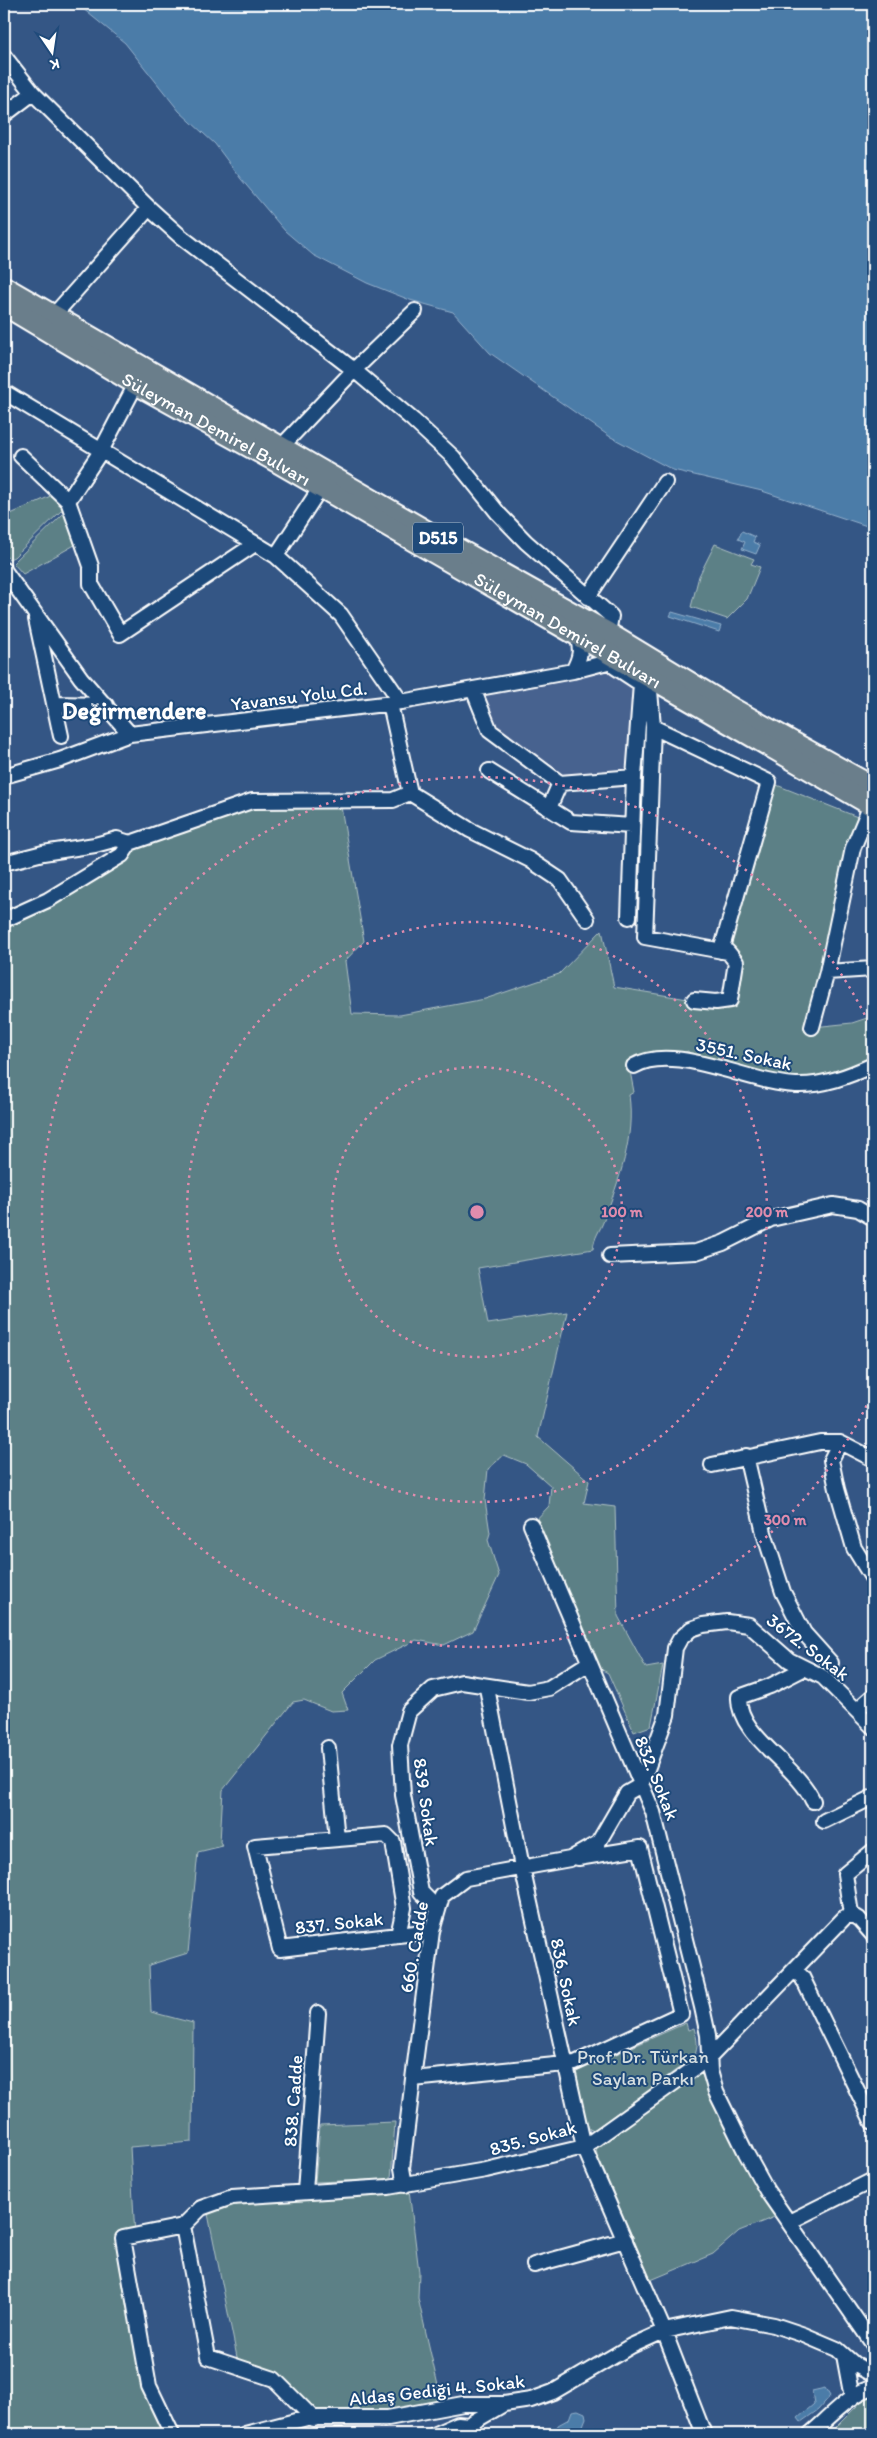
<svg xmlns="http://www.w3.org/2000/svg" width="877" height="2438" font-family="Itim,sans-serif">
  <style>
    .built { fill: #47628f }
    .green { fill: #5c8086; stroke: #aec0c2 }
    .water { fill: #4b7ba8; stroke: #93b0cb }
    .lines { fill: none; stroke-linecap: round; stroke-linejoin: round }
    .minor-casing { stroke: #fff; stroke-width: 18 }
    .highway-casing { stroke: #fff; stroke-width: 24 }
    .minor { stroke: #1f4a7a; stroke-width: 14 }
    .highway { stroke: #6b7e8b; stroke-width: 20 }
    .ring { fill: none; stroke: #e08cad; stroke-width: 2.5; stroke-dasharray: 2.5 5 }
    .labels { text-anchor: middle; dominant-baseline: central; stroke-width: 4; stroke-linejoin: round; paint-order: stroke }
    .shield { fill: #1f4a7a; stroke: #bcc9d7; stroke-width: 1 }
    .shield-label { font-size: 18px; font-weight: bold; fill: #fff }
    .street-label { font-size: 19px; fill: #fff; stroke: #1f4a7a }
    .park-label { font-size: 19px; fill: #d6dfe1; stroke: #1f4a7a }
    .district-label { font-size: 24px; font-weight: bold; fill: #fff; stroke: #1f4a7a }
    .centre { fill: #e08cad; stroke: #1f4a7a; stroke-width: 2.5 }
    .ring-label { font-size: 15px; text-anchor: middle; font-weight: bold; fill: #e08cad; stroke: #1f4a7a; stroke-width: 4; stroke-linejoin: round; paint-order: stroke }
  </style>
  <rect width="100%" height="100%" fill="#345685"/>
  <filter id="ink" filterUnits="userSpaceOnUse"><feTurbulence type="fractalNoise" baseFrequency=".02" numOctaves="2"/><feDisplacementMap in="SourceGraphic" scale="10" xChannelSelector="R" yChannelSelector="G"/><feConvolveMatrix kernelMatrix="1 2 1 2 8 2 1 2 1" color-interpolation-filters="sRGB"/></filter>
  <g filter="url(#ink)">
    <path class="built" d="M601,663L641,684L634,777L560,783L490,731L473,689Z"/>
    <path class="green" d="M55,494L63,509L14,557L9,559L4,554V517Z
      M65,512L80,542L23,574L13,563Z
      M715,544L754,559L751,564L760,567L747,599L727,619L691,607L699,576Z
      M769,782L865,820L813,1027L852,1023L873,1016V1065L796,1085L694,1062L688,1051L667,1058L629,1066L634,1092L629,1095C635,1138 619,1180 604,1220C600,1231 594,1237 593,1249L478,1268L488,1324L567,1312L538,1437L589,1481L584,1503L615,1507L618,1616L646,1668L663,1665L651,1726L634,1732L608,1673L589,1663L531,1525L549,1506L551,1486L526,1464L504,1455L488,1469L485,1500L490,1533L488,1540L499,1575L473,1631L444,1645L416,1640L375,1660L342,1693L348,1710L331,1711L304,1700L293,1702L223,1790L220,1842L223,1846L198,1852L188,1953L149,1965L151,2012L193,2023L192,2142L130,2147L135,2236L123,2238L149,2386L172,2434H4V920L130,843L230,807L340,801L364,941L345,961L352,1014L400,1015L485,999L559,974L602,930L614,987L694,1000H730L736,962L728,952Z
      M686,2023L688,2030L694,2028C697,2039 699,2046 694,2057L595,2129L591,2130L587,2127L576,2072Z
      M700,2071L732,2141L777,2216L739,2231L713,2254L651,2280L597,2155L596,2147Z
      M395,2122L391,2179L315,2182L320,2125Z
      M409,2190L419,2272L418,2298L442,2403L421,2412L314,2419L286,2392L239,2367L208,2214L234,2203Z
      M873,2396V2434H829L865,2398Z"/>
    <path class="water" d="M77,4H873V528L762,491L673,470L609,436L490,353L453,312L410,300L367,283L313,255L285,231L241,179L215,144L179,111L125,43Z
      M742,531L755,537L753,542L760,545L756,554L742,549L745,542L738,539Z
      M672,612L721,626L719,632L670,616Z
      M825,2388L830,2396L818,2410L801,2422L798,2418L814,2404L812,2391Z
      M578,2410L585,2413L586,2418L582,2428L567,2434H556L558,2425L569,2419L572,2411Z"/>
    <g class="lines">
      <defs>
        <path id="minor" d="M4,56L33,93L149,208L54,315
          M4,115L33,93
          M149,208L180,236L354,370L413,420L453,457L498,513L526,542L611,616L608,633
          M4,392L276,556L341,615L401,702
          M282,446L354,370L415,311
          M21,456L68,501L91,566V584L120,634L255,544
          M68,501L101,451L136,384
          M276,556L321,487
          M4,570L81,678L130,734
          M588,597L665,482
          M36,619L61,736
          M615,667L650,690L653,727L645,937L728,952L736,962L730,1000L716,1002L694,1000
          M573,671C581,656 582,649 576,634
          M473,689L490,731L560,783L634,777
          M54,704L106,705
          M390,704L410,793L470,830L530,860L560,880L587,919
          M653,727L769,782L721,951
          M489,771L571,822L632,826
          M4,776L60,760L130,734L401,702L573,671L619,659
          M549,808L560,783
          M4,863L43,853L95,845L117,839L130,843L252,801L393,800L410,793
          M629,917L634,777L641,684
          M4,920L48,900L122,855L130,843
          M827,972L873,969
          M812,1027L827,972L853,848L871,805
          M634,1066C674,1042 750,1084 796,1085C823,1086 849,1076 873,1065
          M610,1256L696,1252L723,1243L771,1219L833,1205L858,1209L873,1218
          M840,1442L831,1460L837,1489L854,1548L873,1579
          M746,1456L764,1533L783,1592L804,1633L831,1663
          M712,1465L820,1442H840L873,1459
          M531,1525L653,1812L702,2007L708,2035L710,2071L716,2092L746,2153L767,2191L873,2344
          M805,1668L770,1686L739,1697C737,1735 797,1765 813,1801
          M487,1688L522,1867L584,2147L664,2331L704,2434
          M857,1710L873,1696
          M328,1748L337,1839
          M824,1821L873,1797
          M438,1909L421,1892L403,1795L400,1745L409,1711L433,1689L462,1682L528,1692L549,1688L589,1663
          M851,1914L845,1874L873,1851
          M851,1914L859,1919L873,1935
          M398,1935L404,1908L393,1842L386,1835L255,1846L280,1949L432,1931
          M795,1970L802,1977L873,2123
          M413,2079L575,2063L681,2014L640,1848L578,1858
          M405,2185L402,2168L413,2079L432,1931L442,1896L466,1878L570,1859L598,1843L627,1793L641,1785L667,1715L675,1648L680,1639L691,1629L703,1625L727,1622L749,1625L789,1660L823,1677L873,1727
          M305,2191L318,2013
          M789,2222L873,2180
          M183,2226L208,2357L274,2379L314,2419
          M534,2265L625,2240
          M844,2355L852,2398
          M172,2434L149,2386L123,2238L183,2226L201,2208L232,2197L388,2187L486,2170L584,2147L710,2057L845,1917L851,1914
          M245,2434L307,2418H388L463,2404H504L531,2400L553,2392L631,2346L664,2331L731,2317L774,2325L804,2335L837,2349L854,2364L873,2375
          M435,2434L458,2424L468,2425L504,2404
          M810,2434C825,2422 855,2389 873,2388"/>
        <g id="highway">
          <path d="M4,287L426,531L608,633L735,710L873,787"/>
          <path id="s1" d="M4,305L136,384L272,459L873,806"/>
        </g>
      </defs>
      <use href="#minor" class="minor-casing"/>
      <use href="#highway" class="highway-casing"/>
      <use href="#minor" class="minor"/>
      <use href="#highway" class="highway"/>
    </g>
  </g>
  <g class="ring">
    <circle cx="477" cy="1212" r="145"/>
    <circle cx="477" cy="1212" r="290"/>
    <path d="M873 1392A435 435 0 1 1 873 1032"/>
  </g>
  <g class="labels">
    <rect class="shield" x="413" y="522.5" width="50" height="31" rx="4"/>
    <g class="shield-label">
      <text x="438" y="538">D515</text>
    </g>
    <g class="street-label">
      <text stroke="none"><textPath href="#s1" startOffset="246">Süleyman Demirel Bulvarı</textPath></text>
      <text stroke="none"><textPath href="#s1" startOffset="651">Süleyman Demirel Bulvarı</textPath></text>
      <text transform="translate(299 696) rotate(-7)">Yavansu Yolu Cd.</text>
      <text transform="translate(744 1054) rotate(12)">3551. Sokak</text>
      <text transform="translate(808 1647) rotate(37)">3672. Sokak</text>
      <text transform="translate(657 1778) rotate(68)">832. Sokak</text>
      <text transform="translate(426 1802) rotate(82)">839. Sokak</text>
      <text transform="translate(339 1923) rotate(-6)">837. Sokak</text>
      <text transform="translate(414 1947) rotate(-80)">660. Cadde</text>
      <text transform="translate(566 1982) rotate(78)">836. Sokak</text>
      <text transform="translate(293 2101) rotate(-86)">838. Cadde</text>
      <text transform="translate(533 2138) rotate(-15)">835. Sokak</text>
      <text transform="translate(437 2390) rotate(-6)">Aldaş Gediği 4. Sokak</text>
    </g>
    <g class="park-label">
      <text x="643" y="2056">Prof. Dr. Türkan<tspan x="643" dy="22">Saylan Parkı</tspan></text>
    </g>
    <g class="district-label">
      <text x="134" y="710">Değirmendere</text>
    </g>
  </g>
  <circle cx="477" cy="1212" r="8" class="centre"/>
  <g class="ring-label">
    <text x="622" y="1217">100 m</text>
    <text x="767" y="1217">200 m</text>
    <text x="785" y="1525">300 m</text>
  </g>
  <rect width="877" height="2438" fill="none" stroke="#1f4a7a" stroke-width="20"/>
  <rect x="10" y="10" width="857" height="2418" fill="none" stroke="#fff" stroke-width="2" filter="url(#ink)"/>
  <g transform="translate(52 52) rotate(167)" stroke="#1f4a7a" stroke-width="4" paint-order="stroke">
  <path d="M0-4L9 19L0 12L-9 19Z" fill="#ffffff"/>
  <text y="-8" font-size="14" font-weight="bold" text-anchor="middle" fill="#ffffff">K</text>
  </g>
</svg>
